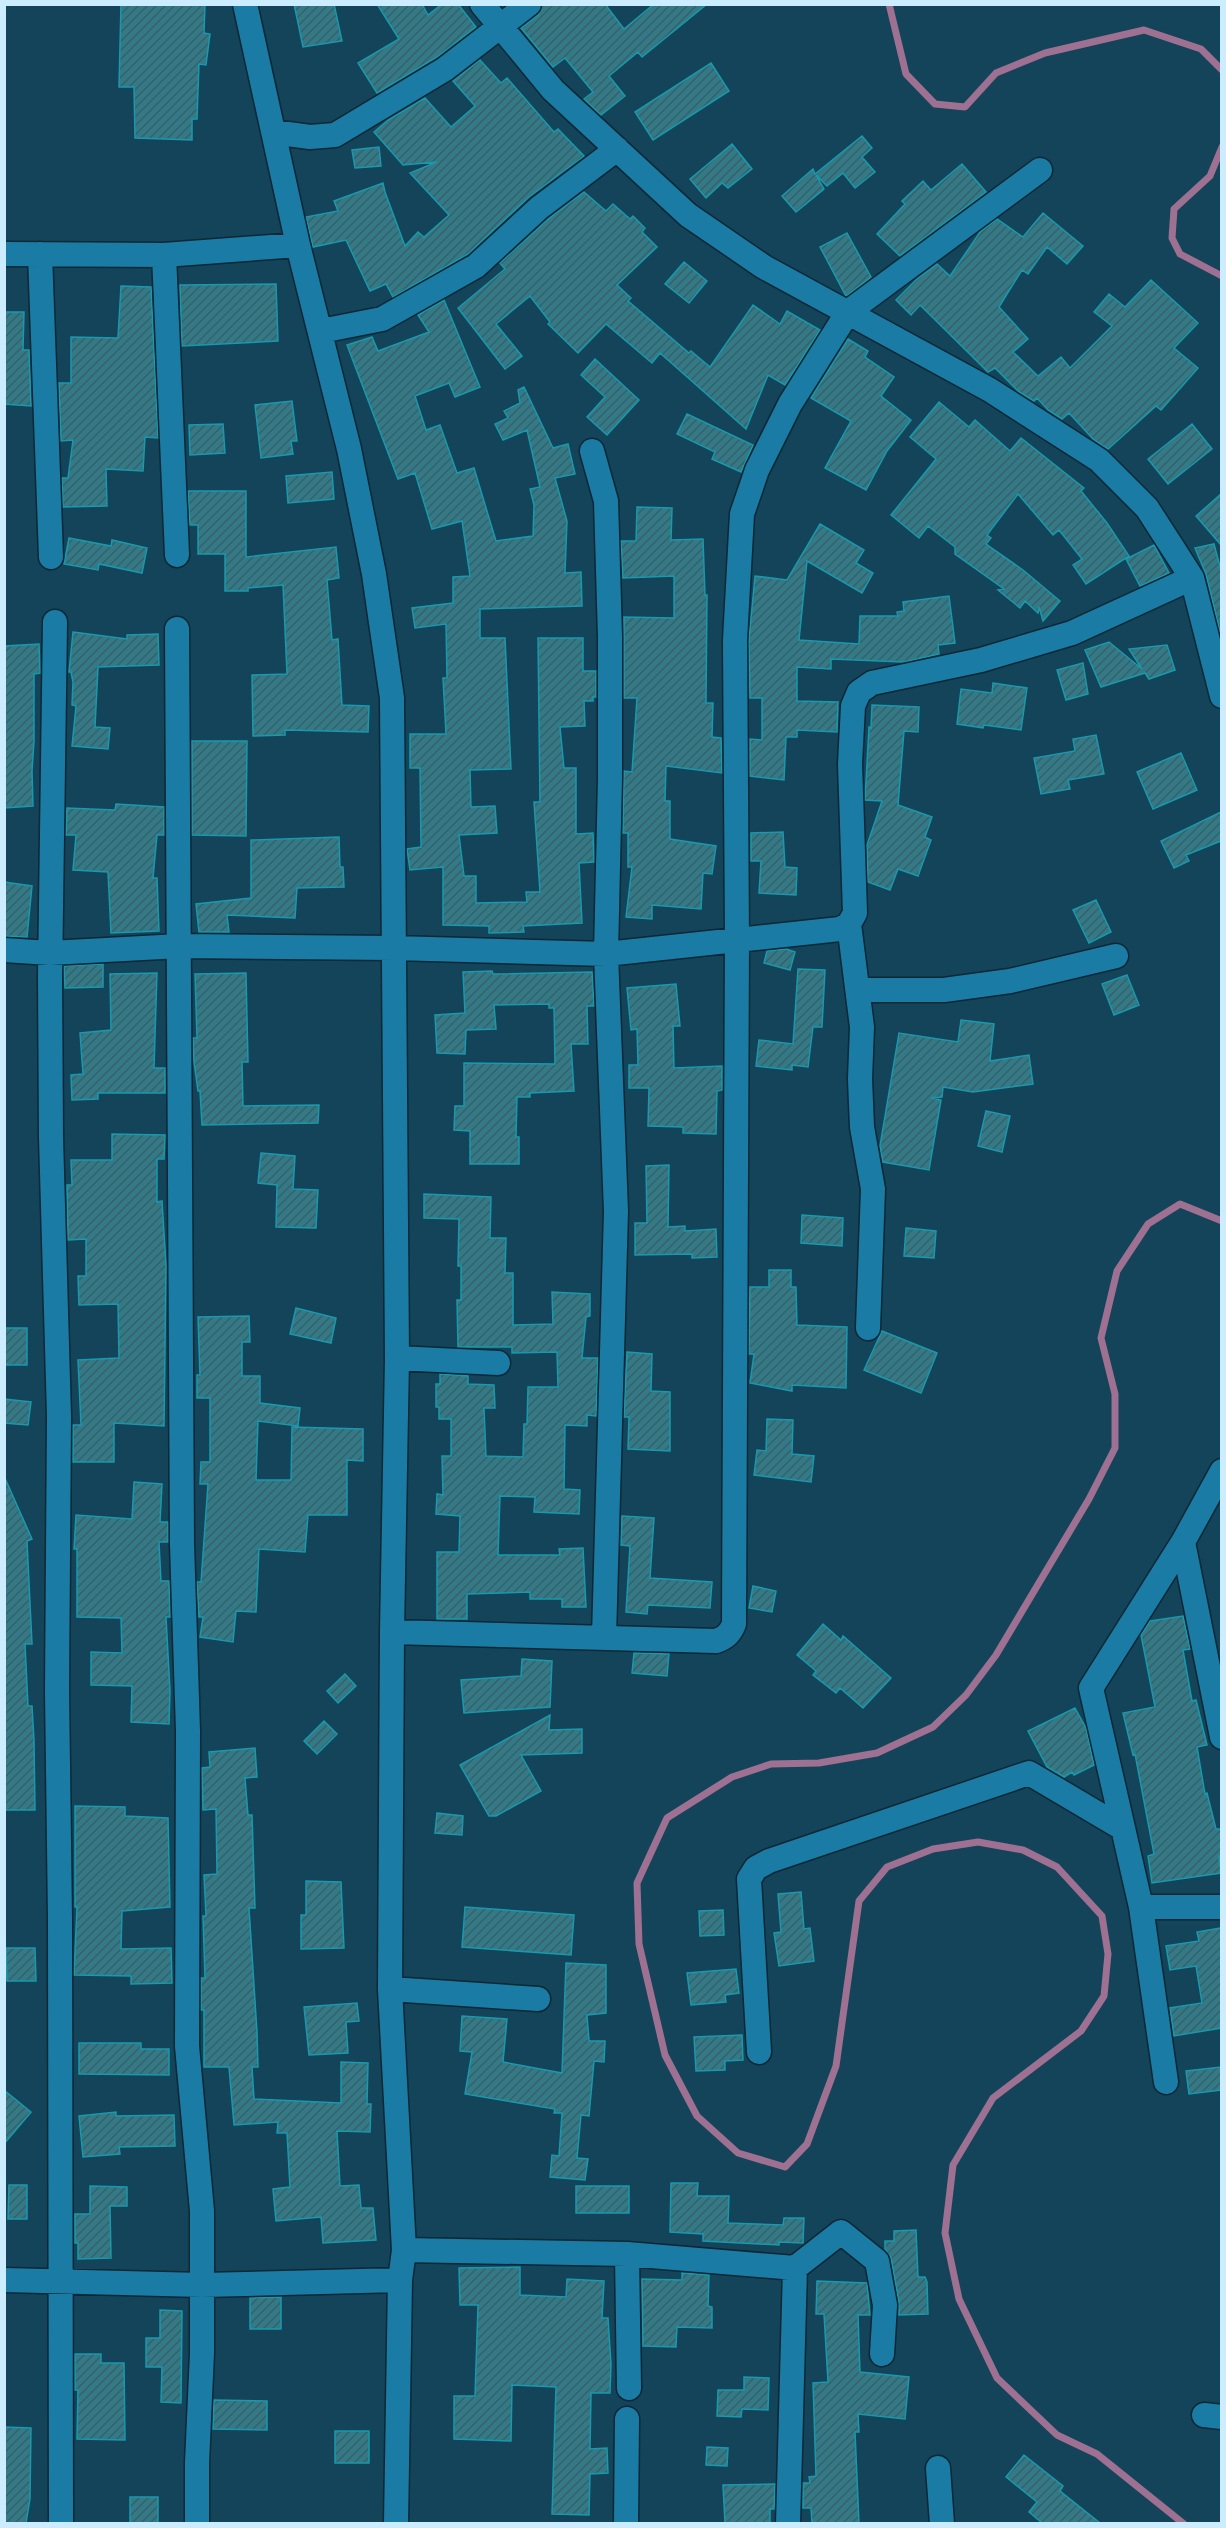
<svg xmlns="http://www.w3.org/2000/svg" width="1226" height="2528" font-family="Georgia,serif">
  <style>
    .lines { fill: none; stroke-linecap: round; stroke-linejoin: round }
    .stream { stroke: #9e7091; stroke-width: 7 }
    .building { fill: url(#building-hatch); stroke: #1999ad; stroke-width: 1.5 }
    .street-casing { stroke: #0c2836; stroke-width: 27 }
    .street { stroke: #1a7ca4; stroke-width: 24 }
  </style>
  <defs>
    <pattern id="building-hatch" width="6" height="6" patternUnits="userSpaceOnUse" patternTransform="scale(1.5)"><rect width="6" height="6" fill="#347986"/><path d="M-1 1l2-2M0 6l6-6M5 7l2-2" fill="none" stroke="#386069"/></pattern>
  </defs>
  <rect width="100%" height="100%" fill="#134459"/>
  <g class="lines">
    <path class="stream" d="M889,4L906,74L935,104L965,107L996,73L1045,53L1144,30L1201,49L1222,70
      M1222,147L1210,176L1174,209L1172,238L1180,254L1222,276
      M1184,2524L1097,2454L1057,2435L997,2378L959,2299L945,2233L953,2165L993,2098L1081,2031L1104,1996L1108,1954L1102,1916L1057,1867L1023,1850L978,1842L933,1849L887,1867L859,1901L836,2066L807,2144L785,2167L738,2153L697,2116L665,2055L639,1944L637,1883L667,1818L732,1777L771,1764L819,1763L877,1753L933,1727L966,1695L996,1655L1089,1499L1115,1448V1394L1101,1338L1117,1271L1148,1224L1180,1204L1222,1221"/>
  </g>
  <path class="building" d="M121,4H205L204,33L210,34L206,65L199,64L197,119H192V140L135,138L134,87H119Z
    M294,4H334L342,41L303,47Z
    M377,4H422L428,15L442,4H458L476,27L437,57L377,93L358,63L399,39Z
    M543,4H605L624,29L654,4H707L642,57L638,52L609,76L625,96L601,115L584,99L593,92L565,58L553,67L521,28L538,15Z
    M480,60L501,83L507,78L554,132L558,129L584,156L529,197L468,254L393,297L386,284L370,291L346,240L313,247L306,217L338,211L334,201L383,183L385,192L405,246L418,232L424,237L449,215L410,173L437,162L403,165L374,132L388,120L425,98L451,127L475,106L453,81Z
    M711,63L729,91L653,140L635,112Z
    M862,136L872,148L862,157L875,172L855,188L843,173L827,186L816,175L824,189L796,212L782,196L813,169L815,174Z
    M732,144L752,169L728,188L722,183L706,198L690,179Z
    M379,147L381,166L355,168L352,150Z
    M962,164L986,192L900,256L877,234L905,204L902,201L923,181L931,190Z
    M584,192L606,211L613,204L630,219L633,216L645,228L642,232L657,247L617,285L631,298L628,301L689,353L691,351L710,367L753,305L780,324L787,311L820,330L785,385L768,375L746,429L660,353L652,363L606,324L578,353L548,324L550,322L530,296L496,324L522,356L505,369L458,308L505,269L500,263L548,219Z
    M1043,213L1083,246L1067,264L1047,247L1028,274L1022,270L999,307L1028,339L1013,352L1038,376L1061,357L1070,368L1112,326L1094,312L1109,294L1125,307L1151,280L1198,323L1174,348L1198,368L1161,410L1156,406L1108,449L1093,439L1069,413L1062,419L1048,410L1037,398L1034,401L1019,392L995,368L988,372L920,305L911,315L896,300L917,279L937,264L950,276L980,232L997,219L1023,237Z
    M847,233L871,277L846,296L820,247Z
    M684,262L707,281L689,303L665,284Z
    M276,284L278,341L182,346L180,285Z
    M121,286L151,287L158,438L145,437L143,471L106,469L107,506L63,507L62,478H68L73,440L61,441L59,383H71V337L118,338Z
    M444,300L480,387L455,397L449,383L415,396L426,430L440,425L457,473L474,468L496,541L533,536L534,505L530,489L540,487L527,430L503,440L495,424L508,418L504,411L520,403L518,390L524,387L553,448L568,444L575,474L555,478L567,521L565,573L581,572L582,606L480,609V638H505L511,769L470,770L471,807L495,806L497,833L459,835L464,876H476V903L527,902L526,892H540L534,802H540L538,638H583V671H596V697H593V701H584L585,726L560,727L564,768H576V834L593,833L594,862L579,863L582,923L523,926L524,932L489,933V926L443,925V867L410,870L407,849L421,847L420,768H410V734H446L443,678H447L446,624L415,628L412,608L453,603V577L470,576L462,521L432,529L415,473L398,479L347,345L372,337L378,351L429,332L418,315Z
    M4,312H24L23,350H29L31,406L4,404Z
    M848,339L868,351L865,357L894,377L881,396L911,420L887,451L866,490L825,468L851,421L811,398Z
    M595,359L639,400L607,435L587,417L605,397L581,375Z
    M292,401L297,441H291L293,454L261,458L255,405Z
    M939,402L969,427L975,420L1010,451L1021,438L1084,488L1081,491L1107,523L1129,556L1086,584L1073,565L1082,559L1059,530L1053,535L1018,494L987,535L991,538L986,544L1023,570L1060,601L1043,621L1039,607L1038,613L1025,601L1020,608L998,590L1004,589L955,554V547L928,526L919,538L891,515L936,459L910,437Z
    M687,414L753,445L741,472L712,459L715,452L677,434Z
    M223,424L225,453L190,455L189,425Z
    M1192,424L1212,449L1168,484L1148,459Z
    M332,472L334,499L288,503L286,476Z
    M188,491H246V557L336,547L339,578L327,580L332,640L338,639L342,705L369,706L368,732L285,730V735L253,736L252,675L287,674L283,585L248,588V591H225V554H198V525H190Z
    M1221,494V545L1196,516Z
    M637,507L672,508L671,540L703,539L705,595H707L706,703H713L712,737L721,738L722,773L666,766L665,801H670V839L716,846L712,874L703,873L701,909L652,905V919L626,917L632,867H628V833H623L624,771L632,772L637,698H624V617L674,618V576L623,578L621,541H636Z
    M820,524L864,550L856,563L873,573L862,593L807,561L799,640L859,644L860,616H898L897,612L904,611L903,602L949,596L955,643L938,645L939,654L904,662L831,659V669L797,667V701L838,702L837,732L797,730V737H786L784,780L750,776V739L762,740V698H750L749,640L755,576L787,580Z
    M69,538L111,546L112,540L147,548L142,573L99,564L98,570L64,564Z
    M1214,544L1221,570V636L1206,574L1195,548Z
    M1154,545L1169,573L1140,586L1126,559Z
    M73,632L127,639V635L158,634L159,665L98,667L95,727L110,728L108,749L72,746L76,706L72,705L73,682L71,672H69Z
    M1109,642L1142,669L1129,649L1167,645L1175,670L1149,679L1145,673L1101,687L1085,650Z
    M39,644L40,673L34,674V741L32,771L33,806L4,808V646Z
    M1083,663L1088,694L1066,700L1057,670Z
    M993,683L1027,688L1021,730L984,725L983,728L957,724L961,689L992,693Z
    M872,705L919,707L918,732L904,731L898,805L932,817L925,837L931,840L918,876L898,869L890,890L868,882L867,845L882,801L865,800L869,727L871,728Z
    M1096,735L1104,774L1068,780L1070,789L1041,794L1034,758L1075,751L1073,739Z
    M192,741H247L246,836L192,835Z
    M1181,753L1197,790L1153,809L1137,772Z
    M116,804L164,807V835H157L153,878H157L159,931L111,933L108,872L73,870L76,835H66L67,808L115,810Z
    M1221,812V841L1186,855L1189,861L1174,868L1161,841Z
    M783,832L785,867L797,868L796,895L759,893L761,861H751V833Z
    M339,837L340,867H343L344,887L297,888L295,918L227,915L229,932H199L196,904L251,898V840Z
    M4,882L32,886L27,937L4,936Z
    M1096,900L1111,932L1089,943L1073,910Z
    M786,949L795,952L790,970L764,963L767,951Z
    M103,964V987L65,988L64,966Z
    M798,969L825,970L822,1027H813L808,1067L792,1065V1070L756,1066L759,1040L793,1044Z
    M492,971L493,974L592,972L594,1006H587L588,1044H571L574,1091L530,1093V1097H517L516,1137H519V1164H470V1131L454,1130L455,1106H464V1063L555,1064L554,1008H549V1004L494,1005L496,1029L466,1030L465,1054L437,1053L435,1015L465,1013L463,972Z
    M157,973L154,1068H165V1093H98V1099L72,1100L71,1075L83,1074L80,1033L111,1030L110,974Z
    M246,973L248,1062H242L243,1106L319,1105L318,1123L202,1125L200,1091H198L194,1062L193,1038H197L195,974Z
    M1127,975L1139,1005L1114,1015L1102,984Z
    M676,984L680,1026H673L674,1068L722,1066V1090L717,1091L716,1134L683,1133V1127L648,1126L649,1088H629V1065H638L637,1029L631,1030L627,988Z
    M961,1020L994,1024L990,1061L1029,1055L1033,1084L973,1092L943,1087L942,1097L931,1098L941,1100L929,1170L883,1162L880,1146L899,1033L958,1042Z
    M986,1111L1010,1116L1002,1152L978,1146Z
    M112,1134L165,1135L164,1159H157V1202L162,1201L166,1265L164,1426L114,1423V1462H73V1425H81L78,1360L119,1358L118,1304L79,1305L78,1276H86V1239L68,1240L67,1185H72L71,1160H112Z
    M261,1153L295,1156L293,1189L318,1190L316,1228L276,1227L277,1185L258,1183Z
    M669,1165L668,1227L685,1226V1231L716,1229L717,1257L692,1258V1254L635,1255V1223H647L646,1166Z
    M424,1194L491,1197L490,1238H506L505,1273H513V1325L553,1324L552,1292L590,1294V1316L586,1317L582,1358H598L596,1416L587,1415V1426L565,1425L564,1489L580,1490L579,1514L534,1512L535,1497L500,1496L498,1555H560L559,1549L583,1548L586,1607H562V1599H530V1592L467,1594V1619H437V1552H459L460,1516L436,1514L437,1494L443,1495L442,1456H451V1419H439V1407H436V1384H440V1374L468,1376V1384L494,1385L495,1408H484L486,1456L523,1457L524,1424H527L528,1387H558L557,1352L512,1353V1347H458L457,1300H461V1266H458L459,1219L424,1218Z
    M802,1215L843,1218L842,1246L801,1243Z
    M906,1228L936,1231L934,1258L904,1256Z
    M769,1270H791V1287H796L797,1325L847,1327L846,1388L792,1385V1391L750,1383L754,1354H749L750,1287H769Z
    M296,1308L336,1318L331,1343L290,1334Z
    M249,1316L250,1342H242V1376H260V1403L300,1408L298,1426L258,1421L256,1480H291L292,1427L363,1429V1461L347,1460V1515H308L305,1552L259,1549L256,1612L236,1611L233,1642L200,1637L203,1617H199L197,1582H201L208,1484H200L201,1462H210V1398H197V1375H200L198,1317Z
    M4,1328H27V1365H4Z
    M882,1331L937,1353L921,1393L864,1370Z
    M627,1352L652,1354L651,1391L670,1392V1451L628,1449L629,1417H624Z
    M4,1399L31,1402L28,1425L4,1423Z
    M767,1419L793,1420L792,1454L814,1456L811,1482L754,1475L757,1450L766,1451Z
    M4,1476L32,1539L27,1541L32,1644H25L28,1706H32L34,1740L35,1810H4Z
    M134,1482L162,1484L160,1522H168V1542H159L161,1581H169L170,1617H166L170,1691L169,1724L131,1722L132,1686L91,1685V1652L122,1653L121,1618L77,1617V1549H74L76,1515L132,1519Z
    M622,1516L654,1518L650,1578L712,1582L710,1608L648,1605L647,1614L626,1612L630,1546L621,1545Z
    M753,1586L776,1591L772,1612L749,1608Z
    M1183,1616L1190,1649L1183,1650L1192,1701L1196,1700L1207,1745L1197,1747L1205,1794L1207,1793L1216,1829H1221V1856H1219L1221,1873L1152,1883L1148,1856L1154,1854L1135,1754L1133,1755L1123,1713L1155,1707L1141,1635L1150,1621Z
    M823,1624L841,1640L843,1636L891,1678L863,1708L840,1688L836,1693L813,1675L816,1671L797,1655Z
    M634,1653L669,1654L667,1676L632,1673Z
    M522,1659L552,1661L550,1707L464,1713L461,1680L521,1676Z
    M345,1674L356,1686L338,1703L327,1691Z
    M1075,1708L1086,1728L1094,1765L1074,1775L1072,1772L1064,1777L1047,1767L1028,1731Z
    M550,1715L549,1730L582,1729V1753L521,1755L541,1791L496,1816H489L460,1765Z
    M324,1721L337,1734L317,1754L304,1741Z
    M255,1748L257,1777L245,1778L248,1815H252L255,1908H249L257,2032L258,2067H252L254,2099L341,2103V2062L368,2063L367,2104H371L370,2132L337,2131L340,2186L359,2185L361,2208H373L376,2240L323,2243L321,2217L276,2221L273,2189L290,2187L287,2133H277L278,2122L234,2125L229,2067H204V2010H201V1978H205L203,1916H206L204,1875L217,1874L216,1809L203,1810L202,1768L210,1767L209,1752Z
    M75,1806L125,1807V1816L168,1818L170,1907L122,1911L121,1949L171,1948L172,1983L131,1984V1976L74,1975L77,1907H75Z
    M437,1813L463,1816L462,1835L435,1833Z
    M306,1881L341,1882L344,1948L301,1949V1915H306Z
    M801,1892L804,1929L810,1928L814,1961L779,1966L774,1933L781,1932L778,1894Z
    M465,1907L574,1915L571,1955L462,1947Z
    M723,1910L724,1935L700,1936L699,1911Z
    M1221,1928V2028L1174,2036L1170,2008L1202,2003L1196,1966L1170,1970L1166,1946L1199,1941L1197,1932Z
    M6,1948H35L36,1981H7Z
    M566,1963L606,1965V2013L587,2015L589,2041H605L604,2062L594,2061L589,2116L581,2115L577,2158L588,2159L585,2180L550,2177L552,2155L559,2156L562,2113H554L555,2109L465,2094L472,2052L460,2051L462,2016L507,2019L503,2062L562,2073Z
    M736,1969L739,1993L725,1995L726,2002L691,2005L687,1973Z
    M357,2003L359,2021L346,2022L348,2053L309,2055L304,2007Z
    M742,2035L743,2060L725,2061V2070L696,2071L694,2037Z
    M79,2043H141V2049H169V2075L79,2074Z
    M1221,2067V2090L1189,2094L1186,2071Z
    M4,2090L31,2112L4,2144Z
    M116,2112V2116L174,2115L175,2146L119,2147L120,2154L83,2157L79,2116Z
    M671,2183H698L697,2196H729L728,2223L783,2225L784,2218H804L803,2243L779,2242V2245L703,2241V2234L670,2232Z
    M9,2185H27V2219H8Z
    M90,2186L127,2187V2206H110L111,2258L78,2259V2243H75V2214H90Z
    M576,2186H629V2213H576Z
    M916,2230L918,2277H925L927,2282L928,2314L899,2315V2302L891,2258L885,2249V2241H894V2231Z
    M520,2267V2295L566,2297L567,2279L604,2281L602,2318H608L611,2364L610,2393H591L590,2449L607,2448L608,2473L590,2474L589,2515L552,2514L556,2387L512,2385L511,2441L454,2439V2396H475L478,2305H460L459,2268Z
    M682,2273L709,2275L708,2306L712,2307V2328L677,2327L676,2347L643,2346L642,2279L682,2280Z
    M817,2281L867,2283L870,2315H858L860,2372L909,2377L905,2419L858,2414L859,2432H855L859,2523H812L811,2508H803V2483H810L809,2477L816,2476L813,2383L828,2382L824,2314H816Z
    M281,2297V2329H250V2298Z
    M160,2310L182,2311L181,2403L161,2402L162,2367H146V2338H160Z
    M75,2354H101V2363H124L125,2440L77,2439L78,2390H75Z
    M744,2377L769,2378L768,2410L742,2409L741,2417L717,2416L718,2390H744Z
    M214,2400L267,2401V2430L213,2429Z
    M4,2427L31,2428L30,2499L26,2523H4Z
    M335,2431H369V2463H335Z
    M707,2447L728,2448L727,2466L706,2465Z
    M1024,2455L1063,2486L1060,2491L1100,2523H1042L1029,2512L1037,2502L1006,2477Z
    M775,2484L774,2509H770V2523H725L723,2485Z
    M130,2497H158V2523H130Z"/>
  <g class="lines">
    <defs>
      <path id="street" d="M245,4L298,245L349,449L374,574L392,698L397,1358L392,1632L390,1989L404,2250L400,2280L396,2524
        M482,4L553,90L688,215L764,267L990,390L1099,460L1147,508L1192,578L1222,696
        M273,132L310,137L335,135L445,69L529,4
        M4,254L164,255L298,245
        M40,254L51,557
        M164,255L177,555
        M321,331L382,319L476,266L539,208L617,149
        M592,451L606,501L610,637V778L606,954L616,1211L604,1637
        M55,622L50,977L51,1137L59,1416L57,1691L60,1919L61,2524
        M177,629L182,1544L188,1731L187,2046L202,2211V2353L197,2463V2524
        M849,924L862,1027L860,1079L862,1127L873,1189L868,1328
        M4,950L50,953L180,946L394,948L606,954L840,929L849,924L855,913L850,764L853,706L859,692L872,683L981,660L1072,633L1192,578
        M858,990H944L1010,981L1116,956
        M397,1358L498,1363
        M1183,1542L1222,1737
        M392,1632L716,1641C725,1638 730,1634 734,1624L737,939L735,640L742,514L757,470L790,404L848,312L1040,170
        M1141,1907H1222
        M390,1989L538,1999
        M759,2052L749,1879L756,1868L769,1861L1029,1773L1122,1828
        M1166,2082L1141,1907L1091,1688L1183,1542L1222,1471
        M404,2250L627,2254L795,2268L841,2232L877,2261L885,2305L882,2354
        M627,2254L629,2388
        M4,2280L202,2285L400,2280
        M1204,2415L1222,2417
        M938,2468L942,2524
        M626,2524L627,2419
        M788,2524L795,2268"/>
    </defs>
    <use href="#street" class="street-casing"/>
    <use href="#street" class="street"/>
  </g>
  <rect width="1226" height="2528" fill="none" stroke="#ccedff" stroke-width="12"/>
</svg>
